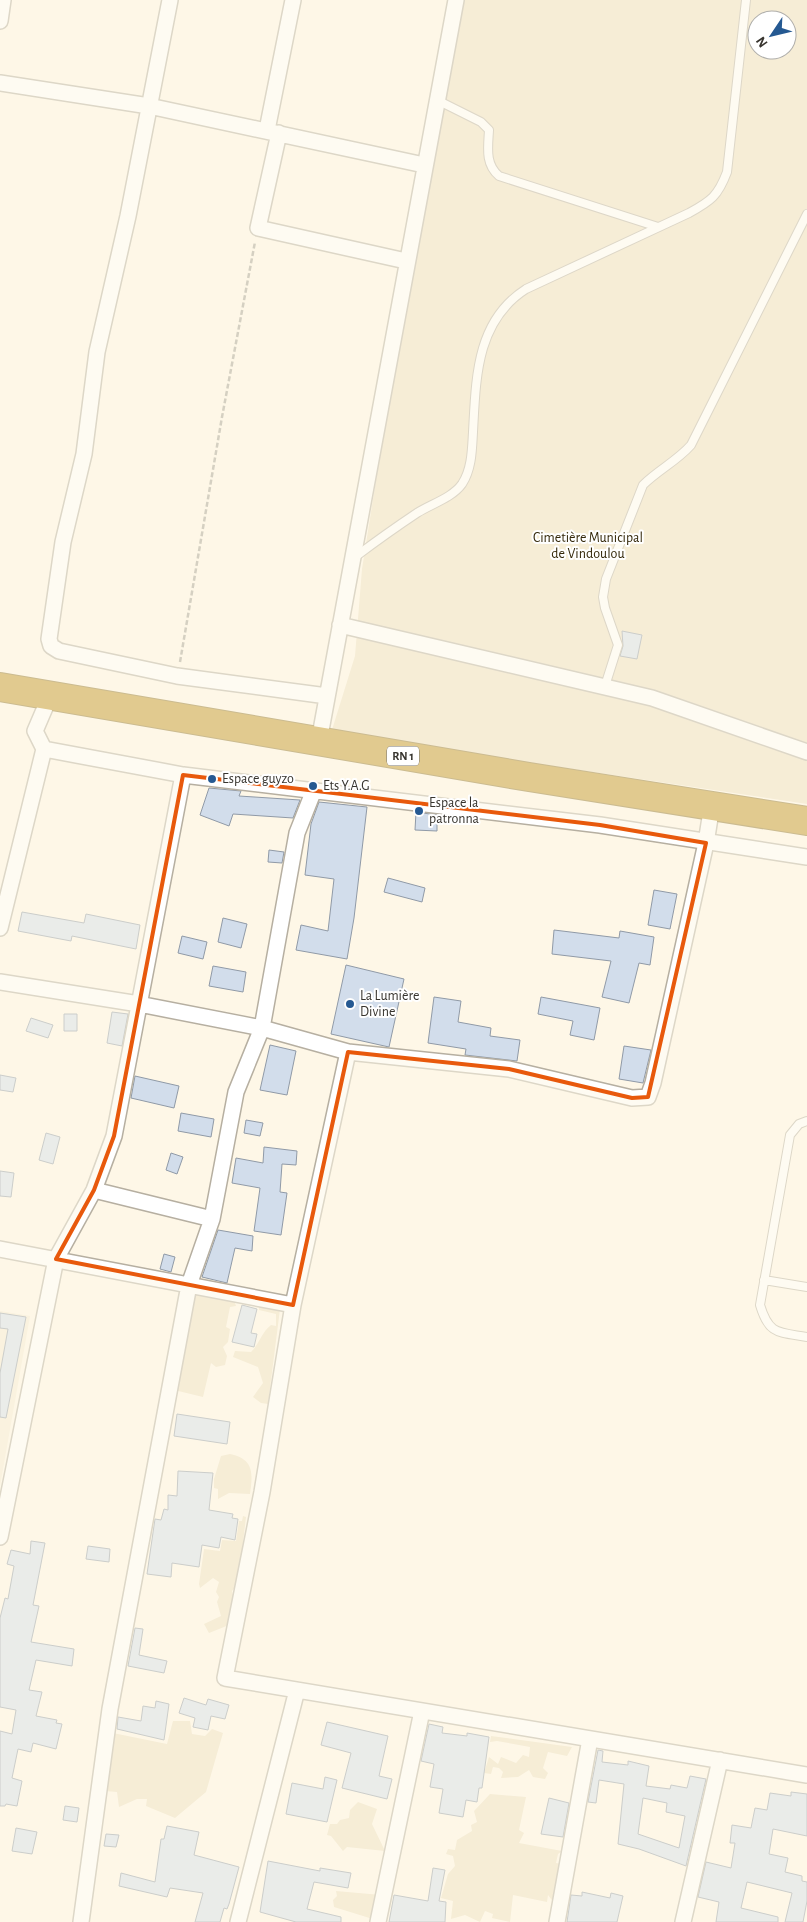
<svg xmlns="http://www.w3.org/2000/svg" width="807" height="1922" font-family="'Alegreya Sans',sans-serif">
  <style>
    .built { fill: #f5ebd4 }
    .green { fill: #eddfc2; fill-rule: evenodd }
    .building { fill: #d2ddeb; stroke: #909aa7; fill-rule: evenodd }
    .lines { fill: none; stroke-linecap: round; stroke-linejoin: round }
    .lane-casing { stroke: #b6afa1; stroke-width: 10 }
    .street-casing { stroke: #b6afa1; stroke-width: 18 }
    .highway-casing { stroke: #8f7228; stroke-width: 30 }
    .path { stroke: #a5a094; stroke-width: 2.5; stroke-dasharray: 5 2.5; stroke-linecap: butt }
    .lane { stroke: #fff; stroke-width: 8 }
    .street { stroke: #fff; stroke-width: 15 }
    .highway { stroke: #be9324; stroke-width: 28 }
    .marked { fill: none; stroke: #e8590c; stroke-width: 4; stroke-linejoin: round }
    .poi-dot { fill: #255992; stroke: #fff; stroke-width: 2 }
    .labels { text-anchor: middle; dominant-baseline: central; stroke-width: 4; stroke-linejoin: round; paint-order: stroke }
    .shield { fill: #fff; stroke: #73716d; stroke-width: 1 }
    .shield-label { font-size: 12px; font-weight: bold; fill: #37342e }
    .park-label { font-size: 14px; fill: #35290b; stroke: #fff }
    .poi-label { font-size: 14px; fill: #37342e; stroke: #fff; text-anchor: start }
  </style>
  <rect width="100%" height="100%" fill="#fef7e7"/>
  <path class="built" d="M0,1311L30,1316L0,1486Z"/>
  <path class="green" d="M455,0H807V804L331,733L355,656L362,569L436,100ZM757,20H787V50H757Z
    M194,1289L233,1297L236,1306L230,1307L226,1327L230,1329L228,1342L223,1347L227,1356L225,1365L216,1367L211,1363L203,1397L170,1389Z
    M257,1300L280,1309L268,1404L261,1403L253,1397L263,1383L258,1367L233,1357L235,1351L251,1352C260,1343 261,1333 271,1325L276,1326V1314L259,1310V1306L254,1305Z
    M230,1454C254,1459 253,1473 250,1494L229,1493L218,1499V1489L214,1488V1479L221,1456Z
    M243,1516L246,1517L239,1576L241,1581L232,1591L234,1600L229,1625L209,1633L204,1624L221,1616L217,1602L219,1597L216,1592L219,1582L213,1578L200,1588L199,1584L204,1549L220,1551L222,1540L236,1541L239,1521H242Z
    M173,1721H190L192,1734L205,1736L212,1729L223,1733L206,1792L175,1818L146,1806L147,1799H137L119,1807L117,1792L93,1790L103,1731L167,1744Z
    M491,1736L572,1747L567,1756L548,1752L543,1768L548,1773L545,1779L533,1777L529,1770L518,1777L501,1778L503,1772L499,1768L493,1767L491,1774L484,1773L489,1757L498,1764L501,1757L516,1763L523,1755L529,1757L530,1747L497,1741L490,1742Z
    M490,1794L526,1797L519,1830L524,1833L519,1843L562,1851L558,1854L556,1863L562,1864L555,1904L548,1895L547,1902L513,1895L510,1922L492,1918L493,1914L485,1911L480,1922L465,1915L451,1919L453,1901L441,1898L448,1874L455,1866L453,1856L446,1854L448,1849L455,1850L457,1840L472,1831L471,1825L477,1822L474,1811Z
    M358,1802L377,1809L372,1824L385,1851L347,1847L343,1851L331,1836L327,1835L330,1824H337L340,1820L349,1818L350,1810Z
    M336,1891L381,1895L376,1920L334,1907L333,1900L337,1896Z"/>
  <path class="building" d="M622,631L642,635L637,659L620,656L623,646Z
    M209,788L241,791L239,796L300,800L293,818L233,814L229,826L200,815Z
    M319,802L367,807L354,918L347,959L296,950L301,925L328,931L334,879L305,875L311,824Z
    M416,812L437,815V831L415,830Z
    M269,850L284,852L282,863L268,862Z
    M388,878L425,888L422,902L384,892Z
    M654,890L677,894L670,929L648,925Z
    M22,912L84,923L86,914L140,925L136,949L72,936L71,941L18,931Z
    M223,918L247,924L241,948L218,942Z
    M554,930L619,938L620,931L654,937L650,965L639,963L629,1003L602,997L611,961L552,954Z
    M182,936L207,942L203,959L178,953Z
    M346,965L404,979L389,1047L331,1034Z
    M213,966L246,972L243,992L209,986Z
    M434,997L461,1001L458,1022L491,1028L490,1036L520,1040L517,1061L465,1055L466,1049L428,1043Z
    M541,997L600,1008L594,1040L570,1035L573,1021L538,1014Z
    M112,1012L128,1014L122,1046L107,1043Z
    M64,1014H77V1031H64Z
    M31,1018L53,1025L48,1038L26,1031Z
    M270,1045L296,1051L287,1095L260,1090Z
    M624,1046L651,1050L643,1083L619,1079Z
    M0,1075L16,1078L13,1092L0,1090Z
    M135,1076L179,1086L174,1108L131,1098Z
    M181,1113L214,1119L211,1137L178,1131Z
    M246,1120L263,1123L260,1136L244,1133Z
    M46,1133L60,1137L53,1164L39,1160Z
    M264,1147L297,1151L296,1165L282,1164L280,1192L287,1193L281,1235L254,1231L260,1188L232,1183L236,1158L263,1163Z
    M171,1153L183,1157L177,1174L166,1170Z
    M0,1171L14,1173L11,1197L0,1196Z
    M218,1230L253,1236L252,1251L235,1248L227,1283L202,1277Z
    M164,1254L175,1257L171,1272L160,1269Z
    M242,1305L257,1309L251,1333L257,1334L254,1347L232,1342Z
    M0,1313L26,1317L6,1418L0,1417V1373L8,1329L0,1328Z
    M177,1414L230,1422L227,1444L174,1436Z
    M178,1471L213,1473L209,1510L233,1514L232,1518L238,1519L235,1540L221,1537L219,1548L202,1545L199,1567L172,1563L171,1577L147,1574L155,1519L161,1520L164,1509L168,1510V1495L177,1496Z
    M31,1541L45,1543L33,1605L39,1606L31,1642L74,1649L72,1666L36,1660L29,1690L42,1692L36,1716L57,1720L56,1723L62,1724L56,1749L33,1743L31,1752L18,1749L12,1778L22,1781L17,1806L6,1804L5,1806H0V1731L12,1734L16,1710L0,1707V1618L5,1598L8,1599L14,1566L7,1564L11,1550L30,1554Z
    M88,1546L110,1549L109,1562L86,1559Z
    M135,1628L143,1629L139,1655L167,1661L164,1673L128,1666Z
    M184,1698L206,1705L208,1699L229,1705L225,1719L211,1716L208,1730L193,1727L195,1718L179,1713Z
    M156,1701L169,1704L164,1740L117,1729L118,1717L141,1721L143,1706L155,1708Z
    M327,1722L388,1736L379,1776L392,1779L387,1799L342,1788L351,1753L321,1745Z
    M429,1724L443,1727L442,1733L467,1736V1733L489,1737L482,1788H479L477,1802L466,1800L463,1817L439,1813L443,1789L430,1787L434,1764L421,1761Z
    M598,1750L603,1751L602,1762L628,1765V1761L649,1766L646,1786L670,1789L671,1785L687,1788L690,1776L706,1779L686,1866L639,1849L618,1844L624,1784L599,1780L596,1803L588,1802ZM643,1798L667,1803L666,1812L685,1816L679,1848L638,1834Z
    M325,1777L337,1780L327,1822L286,1814L292,1783L323,1789Z
    M791,1792L807,1794V1836L773,1829L769,1854L788,1858L785,1872L802,1876V1881L807,1882V1901L803,1922H785L792,1893L747,1882L741,1908L778,1917V1922H716L719,1902L698,1897L706,1862L731,1868L735,1843H730L732,1825L751,1828L755,1808L767,1810L770,1793L791,1796Z
    M549,1798L569,1803L563,1837L541,1834Z
    M65,1806L79,1808L77,1822L63,1820Z
    M167,1826L199,1832L194,1855L239,1867L229,1904L227,1909L224,1908L220,1922H195L203,1893L170,1888L167,1897L119,1886L121,1873L155,1882L161,1839H164Z
    M16,1828L37,1832L32,1854L12,1851Z
    M106,1834L119,1835L116,1847L104,1846Z
    M268,1861L320,1871V1868L351,1873L348,1888L314,1882L307,1909L341,1917V1922H296L260,1912Z
    M433,1868L445,1870L439,1901L446,1902L445,1922H389L394,1895L428,1901Z
    M582,1892L610,1898L611,1893L623,1896L617,1922H567L571,1895L582,1896Z"/>
  <g class="lines">
    <defs>
      <path id="lane" d="M437,100L481,122L489,130C488,148 485,164 499,176L658,227
        M355,557C375,542 396,527 417,513C431,504 452,498 462,484C472,469 472,449 473,432C476,378 476,321 526,289L689,213C711,201 718,196 727,172L746,0
        M605,686L618,645L605,608L603,597L606,579L643,485C658,470 677,461 691,445L807,214
        M807,1121L799,1124L790,1135L760,1305C769,1335 778,1332 807,1337
        M764,1280L807,1287"/>
      <path id="street" d="M170,0L128,216L97,352L84,454L63,542L49,639L51,646L59,651L177,676L327,696
        M0,21L3,0
        M0,83L149,106L424,165
        M267,130L293,0
        M279,133L258,228L406,261
        M340,625L652,698L807,752
        M319,741L456,0
        M44,749L183,775L600,825L807,857
        M0,928L44,749L35,731L50,696
        M0,982L139,1004L262,1028L348,1052L509,1069L632,1098L648,1097L653,1083L706,843L712,805
        M348,1052L293,1305L262,1492L225,1678L807,1775
        M94,1190L212,1219
        M0,1249L293,1305
        M0,1537L56,1259L94,1190L114,1136L183,775
        M81,1922L110,1709L189,1285L212,1219L236,1092L262,1028L297,833L314,790
        M238,1922L297,1690
        M378,1922L422,1711
        M557,1922L590,1739
        M683,1922L720,1760"/>
      <path id="highway" d="M0,687L529,777L807,821"/>
    </defs>
    <use href="#lane" class="lane-casing"/>
    <use href="#street" class="street-casing"/>
    <use href="#highway" class="highway-casing"/>
    <path class="path" d="M180,662L222,417L255,242"/>
    <use href="#lane" class="lane"/>
    <use href="#street" class="street"/>
    <use href="#highway" class="highway"/>
  </g>
  <path d="M0 0H807V1922H0ZM183,775L600,825L706,843L648,1097L632,1098L509,1069L348,1052L293,1305L56,1259L94,1190L114,1136Z" fill="#fef7e7" fill-opacity=".55" fill-rule="evenodd"/>
  <path class="marked" d="M183,775L600,825L706,843L648,1097L632,1098L509,1069L348,1052L293,1305L56,1259L94,1190L114,1136Z"/>
  <g class="poi-dot">
    <circle cx="212" cy="779" r="5"/>
    <circle cx="313" cy="786" r="5"/>
    <circle cx="419" cy="811" r="5"/>
    <circle cx="350" cy="1004" r="5"/>
  </g>
  <g class="labels">
    <rect class="shield" x="387" y="746.5" width="32" height="19" rx="4"/>
    <g class="shield-label">
      <text x="403" y="756">RN 1</text>
    </g>
    <g class="park-label">
      <text x="588" y="538">Cimetière Municipal<tspan x="588" dy="16">de Vindoulou</tspan></text>
    </g>
    <g class="poi-label">
      <text x="222" y="779">Espace guyzo</text>
      <text x="323" y="786">Ets Y.A.G</text>
      <text x="429" y="803">Espace la<tspan x="429" dy="16">patronna</tspan></text>
      <text x="360" y="996">La Lumière<tspan x="360" dy="16">Divine</tspan></text>
    </g>
  </g>
  <g transform="translate(772 35) rotate(235)"><circle r="24" fill="#ffffff" stroke="#afaeab"/>
  <path d="M0-4L9 19L0 12L-9 19Z" fill="#255992"/>
  <text y="-8" font-size="14" font-weight="bold" text-anchor="middle" fill="#37342e">N</text>
  </g>
</svg>
